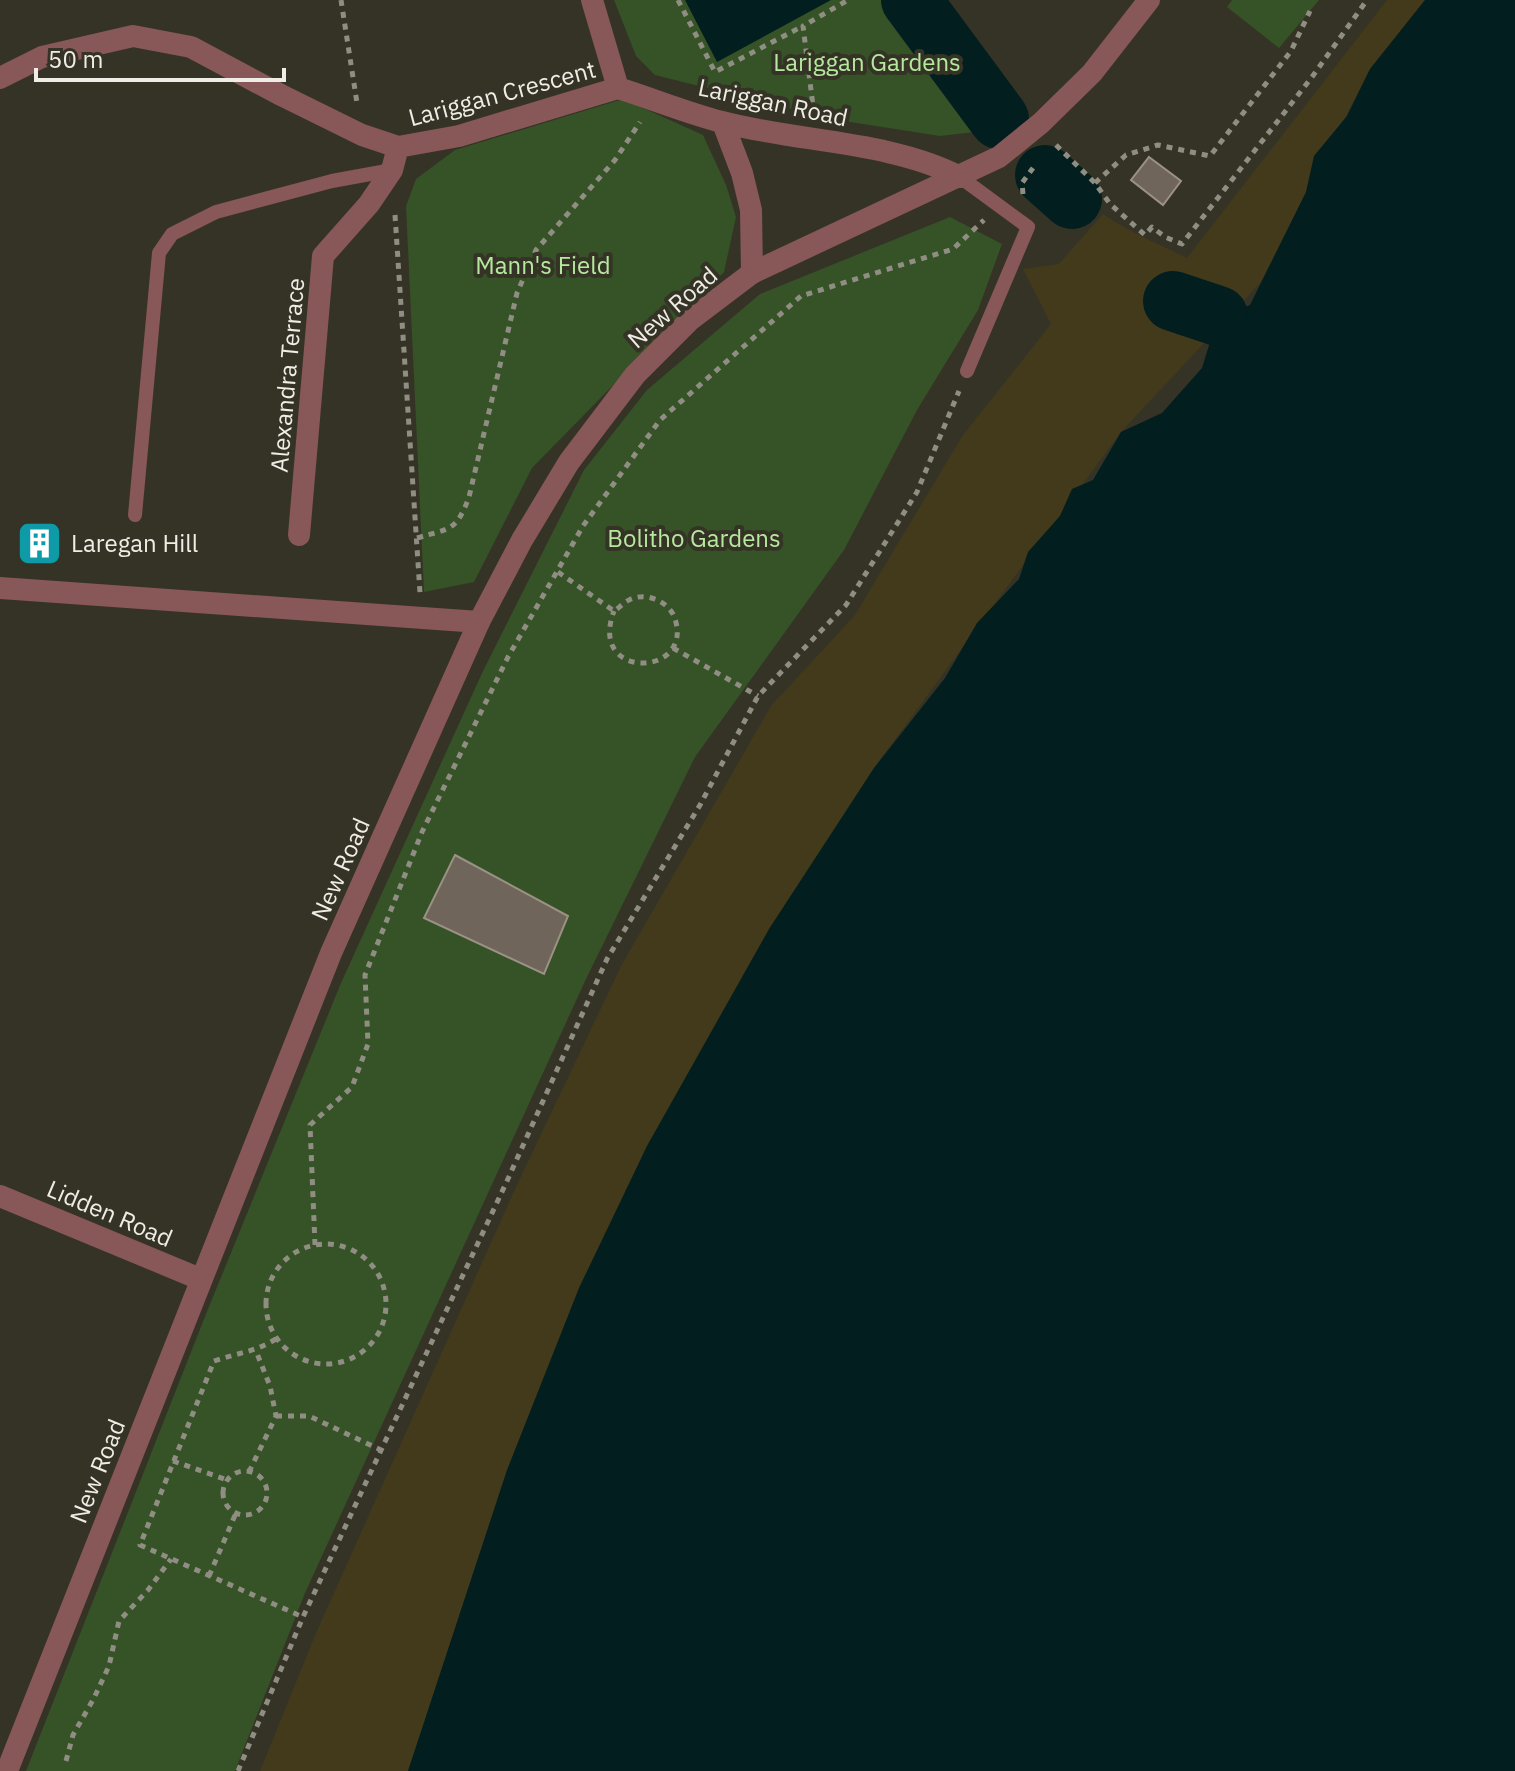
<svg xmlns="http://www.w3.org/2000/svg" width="1515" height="1771" font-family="'IBM Plex Sans',sans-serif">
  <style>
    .green { fill: #365227 }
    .sand { fill: #423a1a }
    .water { fill: #021e1f }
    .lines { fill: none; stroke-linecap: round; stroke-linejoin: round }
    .river { stroke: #021e1f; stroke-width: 60 }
    .building { fill: #6f655a; stroke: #9b9185; stroke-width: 2 }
    .path { stroke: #908e83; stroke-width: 5; stroke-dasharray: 6 6; stroke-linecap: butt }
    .service { stroke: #885757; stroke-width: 14 }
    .minor { stroke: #885757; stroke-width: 22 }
    .tertiary { stroke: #885757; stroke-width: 22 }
    .labels { text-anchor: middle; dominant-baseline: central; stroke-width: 8; stroke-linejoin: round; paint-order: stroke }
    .park-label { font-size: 24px; fill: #b5e99d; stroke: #353326 }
    .street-label { font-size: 24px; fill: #efede5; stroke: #353326 }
    .poi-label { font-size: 24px; fill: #efede5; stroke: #353326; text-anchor: start }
  </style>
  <rect width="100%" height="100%" fill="#353326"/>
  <path class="green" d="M614,0H899L955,81L975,132L940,136L831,119L655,75L636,56Z
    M1232,0H1319L1279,48L1227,7Z
    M623,99L703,135L726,185L736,217L724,272L532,468L474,582L424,592L406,206L416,179L455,150Z
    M950,217L1002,244L978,310L917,410L844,550L695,757L586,979L305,1593L235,1771H26L206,1314L341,983L483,671L584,470L647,390L760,294Z"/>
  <path class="sand" d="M1387,0H1425L1370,69L1261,282L1121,432L874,768L647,1146L445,1666L408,1771H260L316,1633L515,1189L621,966L771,706L855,615L963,435L1051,324L1023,269L1059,264L1103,214C1129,232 1159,244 1187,258Z"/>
  <path class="water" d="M685,0H831L717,62Z
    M1425,0H1515V1771H408L507,1470L579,1288L647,1146L769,929L874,768L945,678L977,623L1019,579L1028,552L1060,516L1072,489L1093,480L1121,432L1162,413L1202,368L1218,316L1250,305L1306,192L1314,156L1347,116L1370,69Z"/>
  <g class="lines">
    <path class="river" d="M911,0L999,119
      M1045,175L1072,199
      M1173,301L1218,316"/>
  </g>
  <path class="building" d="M1149,157L1181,181L1163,205L1131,180Z
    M33,537L48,538L47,550L32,548Z
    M455,855L568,916L544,974L424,918Z"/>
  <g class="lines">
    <path class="path" d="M341,0L357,103
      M678,0L715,72L803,26
      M814,114L803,26L848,0
      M1056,145L1095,183L1110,204L1145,235L1152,227L1165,237L1182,244L1312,77L1367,0
      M1095,183L1126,155L1158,145L1210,156L1291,51L1310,11
      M1023,194L1022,183L1033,168
      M395,215L420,593
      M417,538C450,528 456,532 469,497L517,293L536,250L615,160L640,122
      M558,572L614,611C619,608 624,602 629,600C646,591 670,602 675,619C694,677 587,681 614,611
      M673,648L758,696
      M266 1304a60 60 0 1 1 120 0a60 60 0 1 1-120 0Z
      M315,1245L310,1125L352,1087L368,1044L365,975L422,832L508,657L583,526L660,420L801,296L953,249L984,220
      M276,1339C255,1352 237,1353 214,1361L140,1545L303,1617
      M276,1416H309L381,1450
      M173,1461L227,1480
      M223 1493a22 22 0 1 1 44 0a22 22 0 1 1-44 0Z
      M249,1472L276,1416L270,1386L256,1351
      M209,1576L236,1513
      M66,1761L73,1735L94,1698L109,1666L119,1621L148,1590L171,1559
      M238,1771L303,1617L507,1181L607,959L700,805L758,696L846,605L917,492L959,391"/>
    <path class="service" d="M960,177L1028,227L967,371
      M135,515L159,253L172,234L216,212L332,181L392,170"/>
    <path class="minor" d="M592,0L618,88
      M0,78L42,57L133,36L191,47L281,95L362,135L398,147L459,136L618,88
      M618,88C653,99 687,113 722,122C797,142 891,141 960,177
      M723,123L742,173L751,210L752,273
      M299,535L323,256L369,204L392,170L398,147
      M0,588L479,622
      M0,1196L200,1279"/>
    <path class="tertiary" d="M7,1771L331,953L479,622L522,540L569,462L635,375L690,320L752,273L999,157L1041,123L1092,73L1149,0"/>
  </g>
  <defs>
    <symbol id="building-square" viewBox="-11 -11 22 22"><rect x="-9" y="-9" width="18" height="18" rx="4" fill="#0f9aa8" stroke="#353326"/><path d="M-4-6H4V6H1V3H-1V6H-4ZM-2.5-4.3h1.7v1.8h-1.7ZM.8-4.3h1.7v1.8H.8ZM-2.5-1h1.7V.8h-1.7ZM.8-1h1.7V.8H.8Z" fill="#fff"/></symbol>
  </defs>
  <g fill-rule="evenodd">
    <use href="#building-square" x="14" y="518" width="51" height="51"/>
  </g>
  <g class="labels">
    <g class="park-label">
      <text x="867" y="62">Lariggan Gardens</text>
      <text x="543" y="265">Mann's Field</text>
      <text x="694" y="538">Bolitho Gardens</text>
    </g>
    <g class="street-label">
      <text transform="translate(502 93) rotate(-15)">Lariggan Crescent</text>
      <text transform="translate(773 102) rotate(12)">Lariggan Road</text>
      <text transform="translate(672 307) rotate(-41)">New Road</text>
      <text transform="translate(287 375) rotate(-85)">Alexandra Terrace</text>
      <text transform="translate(340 869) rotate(-66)">New Road</text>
      <text transform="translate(110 1213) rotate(23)">Lidden Road</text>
      <text transform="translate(97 1471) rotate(-68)">New Road</text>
    </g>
    <g class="poi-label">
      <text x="71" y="543">Laregan Hill</text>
    </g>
  </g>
  <path d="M36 68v12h248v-12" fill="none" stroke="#efede5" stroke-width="4"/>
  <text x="48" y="68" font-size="24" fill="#efede5" stroke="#353326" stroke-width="6" paint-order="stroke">50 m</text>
</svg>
